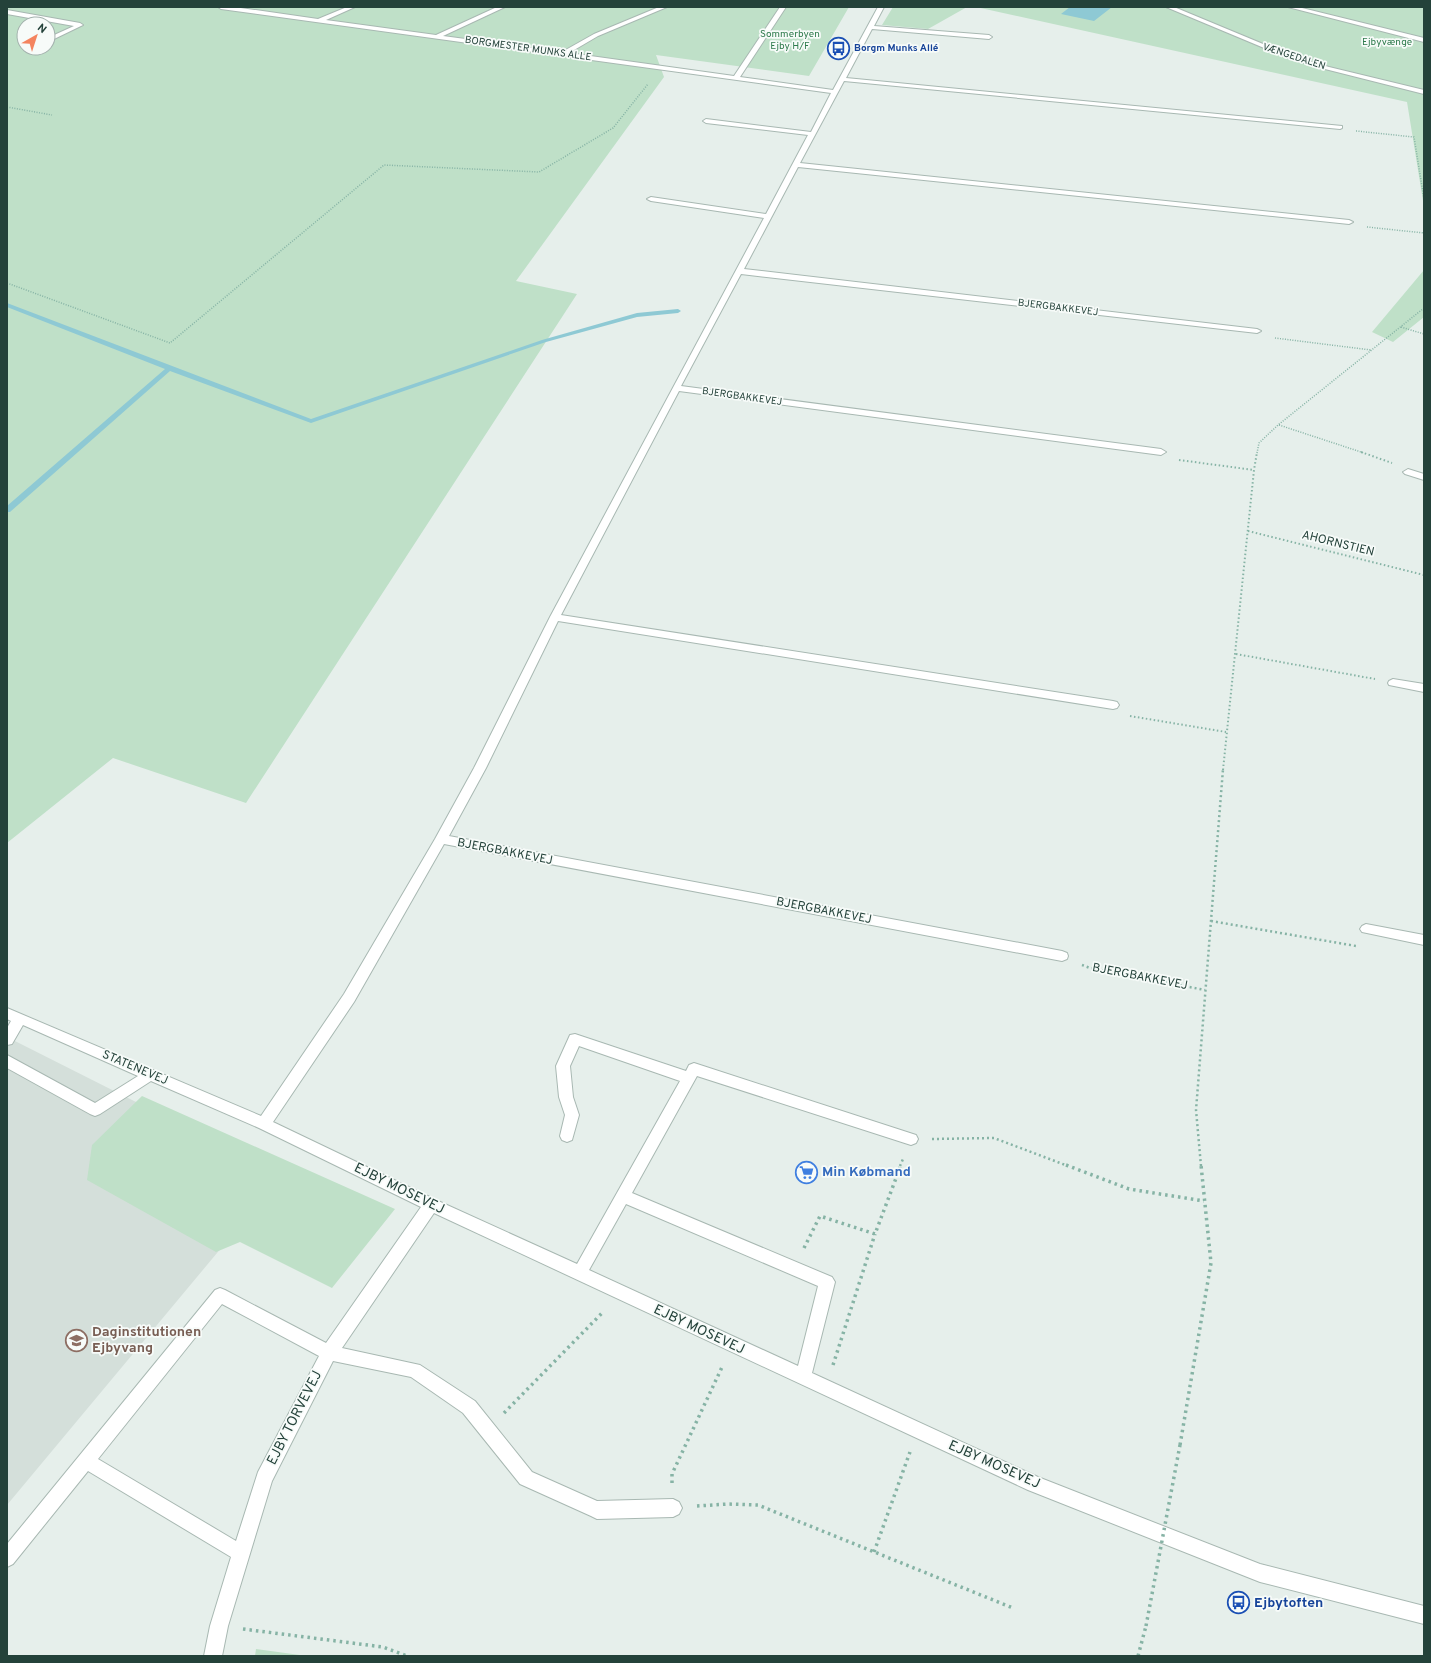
<svg xmlns="http://www.w3.org/2000/svg" width="1431" height="1663" font-family="Overpass,sans-serif">
  <style>
    .built { fill: #d4dfda }
    .green { fill: #bfe0c8; fill-rule: evenodd }
    .water { fill: #8ec9d4 }
    .lines { fill: none; stroke-linecap: round; stroke-linejoin: round }
    .stream { fill: #8ec9d4; fill-rule: evenodd }
    .minor-casing { stroke: #a8b8b2; stroke-width: 2 }
    .path-far3 { stroke: #86b3a5; stroke-width: 1.5; stroke-dasharray: 1 1.5; stroke-linecap: butt }
    .path-far2 { stroke: #86b3a5; stroke-width: 2; stroke-dasharray: 1.5 2.5; stroke-linecap: butt }
    .path-far1 { stroke: #86b3a5; stroke-width: 2.5; stroke-dasharray: 2 3; stroke-linecap: butt }
    .path { stroke: #86b3a5; stroke-width: 3.5; stroke-dasharray: 2.5 4; stroke-linecap: butt }
    .minor { fill: #fff; fill-rule: evenodd }
    .path-bridge { stroke: #86b3a5; stroke-width: 3.5; stroke-dasharray: 2.5 4; stroke-linecap: butt }
    .labels { text-anchor: middle; dominant-baseline: central; stroke-width: 3.5; stroke-linejoin: round; paint-order: stroke }
    .far-park-label { font-size: 10px; fill: #2d7a4b; stroke: #f7fbf9 }
    .far-transit-label { font-size: 10px; font-weight: bold; fill: #164399; stroke: #f7fbf9; text-anchor: start }
    .far-street-label { font-size: 10px; fill: #24423a; stroke: #f7fbf9 }
    .street-label { font-size: 12px; fill: #24423a; stroke: #f7fbf9 }
    .near-shop-label { font-size: 14px; font-weight: bold; fill: #366cbe; stroke: #f7fbf9; text-anchor: start }
    .near-street-label { font-size: 14px; fill: #24423a; stroke: #f7fbf9 }
    .near-education-label { font-size: 14px; font-weight: bold; fill: #785e54; stroke: #f7fbf9; text-anchor: start }
    .near-transit-label { font-size: 14px; font-weight: bold; fill: #164399; stroke: #f7fbf9; text-anchor: start }
  </style>
  <rect width="100%" height="100%" fill="#e6efeb"/>
  <path class="built" d="M7,1037L134,1101L201,1130L282,1175L7,1505Z"/>
  <path class="green" d="M7,7H849L809,76L656,55L664,77L516,281L577,294L246,803L113,758L7,843ZM24,24H48V48H24Z
    M893,7H967L928,29L882,25Z
    M976,7H1424V207L1407,102Z
    M1424,270V317L1393,342L1372,332Z
    M142,1096L395,1209L332,1288L240,1242L216,1252L87,1180L92,1145Z
    M256,1649L307,1656H255Z"/>
  <path class="water" d="M1070,7H1112L1094,21L1061,14Z"/>
  <g class="lines">
    <path class="stream" d="M7,303L311,419L542,340L637,313L678,309L681,311L678,313L637,317L546,342L311,423L170,371L10,512H7V506L165,369L7,307Z"/>
    <defs>
      <path id="minor" d="M218,7H234L318,19L347,7H355L326,20L436,35L497,7H505L443,36L562,52L594,34L659,7H667L598,36L569,53L734,76L780,7H786L740,77L833,90L878,7H884L874,26L989,35L992,37L989,39L872,29L846,78L1342,126V128L1340,129L844,81L800,163L1349,220L1353,222L1349,224L798,167L744,269L1257,329L1261,331L1257,333L741,274L681,386L1161,449L1166,452L1161,455L679,391L561,615L1113,701L1117,702L1119,705L1117,708L1113,709L558,621L486,768L449,836L1062,951L1067,953L1068,956L1067,959L1062,961L444,844L354,1002L273,1122L436,1200L577,1264L680,1081L579,1046L570,1066L573,1097L579,1115L572,1140L567,1142L562,1140L560,1136L565,1115L559,1097L556,1066L570,1035L575,1034L686,1071L689,1065L694,1063L916,1135L918,1139L916,1143L911,1145L697,1076L632,1193L832,1277L835,1282L812,1373L1038,1477L1260,1564L1424,1606V1624L1260,1582L1028,1490L434,1213L342,1348L420,1365L475,1401L532,1472L597,1501L673,1499L679,1502L682,1508L679,1514L673,1517L597,1519L591,1516L520,1484L463,1413L411,1377L333,1361L272,1481L228,1626L222,1656H204L210,1626L231,1557L88,1471L13,1564L7,1567V1544L215,1290L220,1288L225,1290L326,1343L421,1207L259,1128L151,1081L100,1114L95,1116L90,1114L7,1068V1055L95,1103L138,1076L23,1025L12,1044L7,1045V1028L11,1021L7,1019V1008L261,1116L344,994L435,839L474,768L550,617L764,218L651,201L647,199L651,197L766,214L808,135L706,123L703,121L706,119L811,132L831,93L221,9ZM626,1204L818,1286L798,1366L589,1270ZM222,1304L319,1356L258,1472L236,1541L98,1459Z
        M1166,7H1174L1292,56L1329,67L1424,90V94L1325,69L1288,58Z
        M1288,7H1298L1424,38V42Z
        M7,10L80,23L83,25L54,39L52,38V36L74,26L7,14Z
        M1408,469L1424,474V480L1405,474L1403,472Z
        M1393,679L1424,684V692L1389,685L1388,683L1389,681Z
        M1366,924L1424,935V945L1362,932L1360,929L1362,926Z"/>
    </defs>
    <use href="#minor" class="minor-casing"/>
    <path class="path-far3" d="M7,107L52,115
      M1356,131L1414,137L1424,199
      M1367,227L1424,233
      M7,283L170,343L384,165L539,172L613,128L648,84
      M1401,327L1424,334
      M1275,338L1371,350
      M1279,425L1364,453
      M1257,453L1259,443L1278,425L1424,308"/>
    <path class="path-far2" d="M1361,452L1392,463
      M1179,460L1254,470
      M1248,531L1424,575
      M1236,654L1375,679
      M1130,716L1226,732
      M1223,770L1254,470L1257,452"/>
    <path class="path-far1" d="M1211,921L1356,946
      M1082,965L1090,968L1205,990
      M932,1139L994,1138L1068,1166
      M900,1166L903,1159
      M1201,1166L1196,1110L1223,769"/>
    <path class="path" d="M1066,1165L1129,1189L1204,1201
      M804,1248L820,1216L875,1234L901,1165
      M833,1365L875,1234
      M504,1413L604,1311
      M1180,1445L1211,1263L1201,1165
      M672,1483V1474L723,1365
      M697,1506L728,1504L758,1505L1013,1608
      M874,1552L910,1452
      M243,1629L383,1647L407,1656
      M1138,1656L1146,1626"/>
    <use href="#minor" class="minor"/>
    <path class="path-bridge" d="M1146,1626L1180,1445"/>
  </g>
  <defs>
    <symbol id="bus-ring" viewBox="-11 -11 22 22"><circle r="9.5" fill="#f7fbf9" stroke="#1a4fb4" stroke-width="1.5"/><path d="M-5-6H5V4H4V6H2V4H-2V6H-4V4H-5ZM-3.5-4V0h7V-4ZM-3.5 1.2v1.5H-2V1.2ZM2 1.2v1.5H3.5V1.2Z" fill="#1a4fb4"/></symbol>
    <symbol id="supermarket-ring" viewBox="-11 -11 22 22"><circle r="9.5" fill="#f7fbf9" stroke="#3f7fe0" stroke-width="1.5"/><path d="M-6-5.5h2.5l.6 2H6L4.5 2H-2.5L-4.4-4H-6ZM-1.5 3.2a1.3 1.3 0 1 0 .1 0ZM3 3.2a1.3 1.3 0 1 0 .1 0Z" fill="#3f7fe0"/></symbol>
    <symbol id="school-ring" viewBox="-11 -11 22 22"><circle r="9.5" fill="#f7fbf9" stroke="#8d6e63" stroke-width="1.5"/><path d="M0-5L7-2L0 1L-7-2ZM-4 1L0 2.5L4 1V4Q0 6-4 4Z" fill="#8d6e63"/></symbol>
  </defs>
  <g fill-rule="evenodd">
    <use href="#bus-ring" x="826" y="36" width="25" height="25"/>
    <use href="#supermarket-ring" x="794" y="1160" width="25" height="25"/>
    <use href="#school-ring" x="64" y="1328" width="25" height="25"/>
    <use href="#bus-ring" x="1226" y="1590" width="25" height="25"/>
  </g>
  <g class="labels">
    <g class="far-park-label">
      <text x="790" y="34">Sommerbyen<tspan x="790" dy="12">Ejby H/F</tspan></text>
      <text x="1387" y="42">Ejbyvænge</text>
    </g>
    <g class="far-transit-label">
      <text x="854" y="48">Borgm Munks Allé</text>
    </g>
    <g class="far-street-label">
      <text transform="translate(528 49) rotate(8)">BORGMESTER MUNKS ALLE</text>
      <text transform="translate(1294 57) rotate(18)">VÆNGEDALEN</text>
      <text transform="translate(1058 308) rotate(7)">BJERGBAKKEVEJ</text>
      <text transform="translate(742 397) rotate(8)">BJERGBAKKEVEJ</text>
    </g>
    <g class="street-label">
      <text transform="translate(1338 544) rotate(14)">AHORNSTIEN</text>
      <text transform="translate(505 852) rotate(11)">BJERGBAKKEVEJ</text>
      <text transform="translate(824 911) rotate(11)">BJERGBAKKEVEJ</text>
      <text transform="translate(1140 977) rotate(11)">BJERGBAKKEVEJ</text>
      <text transform="translate(135 1068) rotate(23)">STATENEVEJ</text>
    </g>
    <g class="near-shop-label">
      <text x="822" y="1172">Min Købmand</text>
    </g>
    <g class="near-street-label">
      <text transform="translate(399 1189) rotate(26)">EJBY MOSEVEJ</text>
      <text transform="translate(699 1330) rotate(25)">EJBY MOSEVEJ</text>
      <text transform="translate(295 1418) rotate(-63)">EJBY TORVEVEJ</text>
      <text transform="translate(994 1465) rotate(24)">EJBY MOSEVEJ</text>
    </g>
    <g class="near-education-label">
      <text x="92" y="1332">Daginstitutionen<tspan x="92" dy="16">Ejbyvang</tspan></text>
    </g>
    <g class="near-transit-label">
      <text x="1254" y="1603">Ejbytoften</text>
    </g>
  </g>
  <rect width="1431" height="1663" fill="none" stroke="#24423a" stroke-width="16"/>
  <g transform="translate(36 36) rotate(39)"><circle r="19" fill="#f7fbf9" stroke="#a3b1ad"/>
  <path d="M0-3L7 15L0 10L-7 15Z" fill="#f4845f"/>
  <text y="-6" font-size="11" font-weight="bold" text-anchor="middle" fill="#24423a">N</text>
  </g>
</svg>
